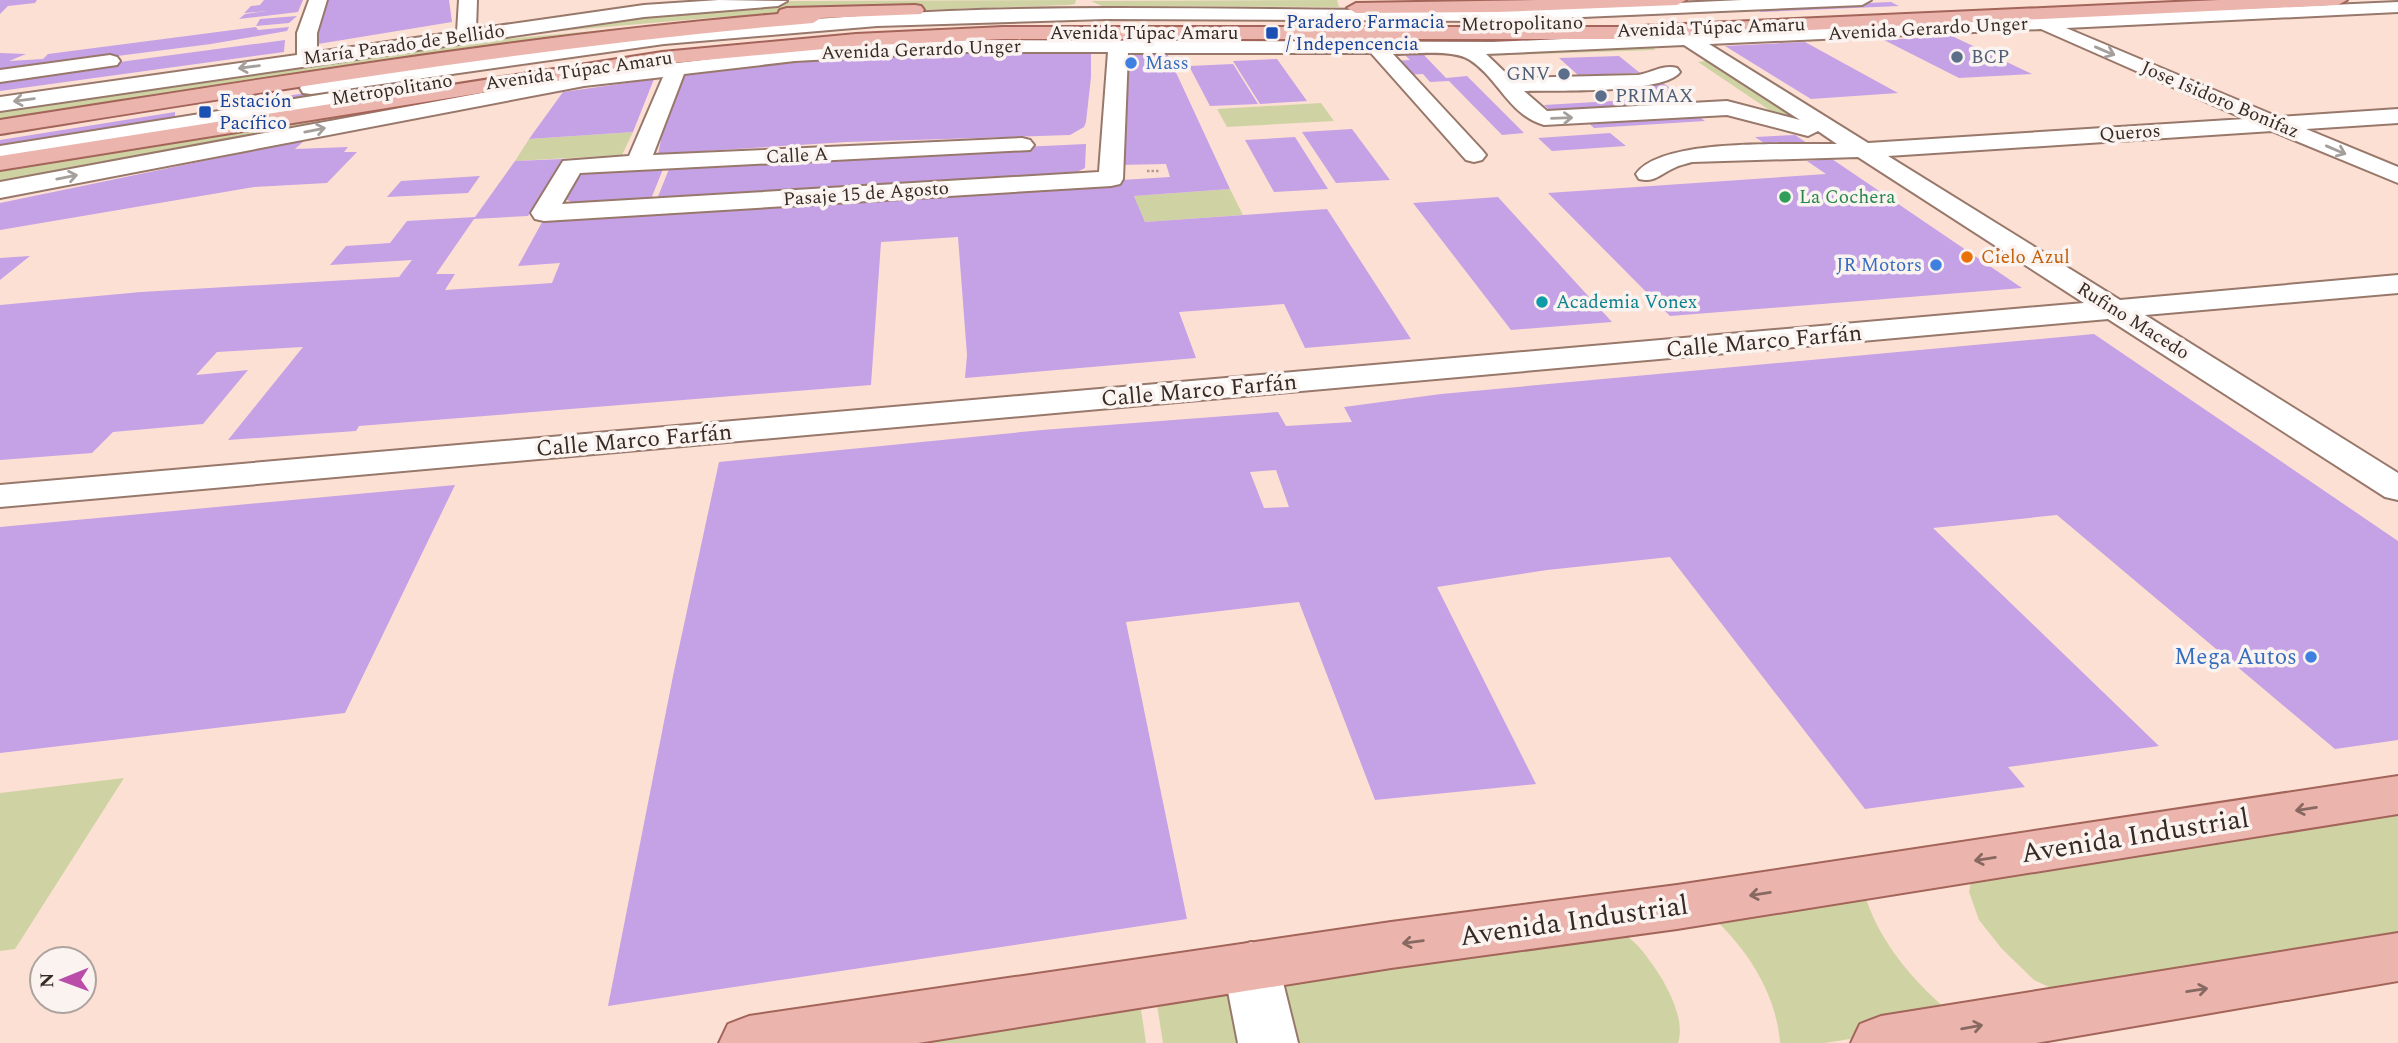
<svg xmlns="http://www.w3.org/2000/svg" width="2398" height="1043" font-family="Spectral,serif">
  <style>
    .green { fill: #cfd3a3 }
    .building { fill: #c5a1e5; fill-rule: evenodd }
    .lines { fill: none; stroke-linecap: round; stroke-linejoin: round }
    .minor-casing { stroke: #98786b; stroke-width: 4 }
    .major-casing { stroke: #a3645a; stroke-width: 4 }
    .path { stroke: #b19a91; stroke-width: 2.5; stroke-dasharray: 2.5 2; stroke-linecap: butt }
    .minor { fill: #fff; fill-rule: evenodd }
    .major { fill: #ebb5ad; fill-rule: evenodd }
    .oneway { stroke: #a59f9c }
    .oneway2 { stroke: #886962 }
    .transit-dot { fill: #1a4fb4; stroke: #faf3f0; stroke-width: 2.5 }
    .service-dot { fill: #5c6f8a; stroke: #faf3f0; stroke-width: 2.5 }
    .shop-dot { fill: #3f7fe0; stroke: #faf3f0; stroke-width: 2.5 }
    .leisure-dot { fill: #2e9e5b; stroke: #faf3f0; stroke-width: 2.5 }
    .food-dot { fill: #e8710a; stroke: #faf3f0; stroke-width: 2.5 }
    .culture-dot { fill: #0f9aa8; stroke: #faf3f0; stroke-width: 2.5 }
    .labels { text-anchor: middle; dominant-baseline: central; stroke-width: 7; stroke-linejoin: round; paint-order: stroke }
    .far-transit-label { font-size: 19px; fill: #164399; stroke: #faf3f0; text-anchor: start }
    .far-street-label { font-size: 19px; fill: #372a24; stroke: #faf3f0 }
    .far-service-label { font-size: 19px; fill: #4e5e75; stroke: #faf3f0; text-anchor: start }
    .far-shop-label { font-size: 19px; fill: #366cbe; stroke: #faf3f0; text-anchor: start }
    .far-leisure-label { font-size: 19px; fill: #27864d; stroke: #faf3f0; text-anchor: start }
    .far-food-label { font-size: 19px; fill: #c56008; stroke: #faf3f0; text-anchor: start }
    .far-culture-label { font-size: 19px; fill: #0d838f; stroke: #faf3f0; text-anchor: start }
    .street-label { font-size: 23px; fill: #372a24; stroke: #faf3f0 }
    .shop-label { font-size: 23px; fill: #366cbe; stroke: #faf3f0; text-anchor: end }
    .near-street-label { font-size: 28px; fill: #372a24; stroke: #faf3f0 }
  </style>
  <rect width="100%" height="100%" fill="#fde0d4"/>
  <path class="green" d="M1076,0L1075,4L1069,5L720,17L423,43L718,6L788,1Z
    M1337,0L1339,7L1102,6L1091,1Z
    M724,19L654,29L0,126V105L363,52Z
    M1651,43L1655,50L1481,56L1494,49Z
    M827,44L635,71L0,188V165L662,59Z
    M1717,59L1830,132L1787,122L1698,62Z
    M1321,103L1334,121L1227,127L1217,109Z
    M633,132L622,155L515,161L529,139Z
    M1230,189L1243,215L1145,222L1134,196Z
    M124,778L15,949L0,951V793Z
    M2398,801V951L2083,1003L2034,980L2002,949L1979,920L1969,892L1974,864Z
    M1861,880C1873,938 1915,984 1960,1021L1825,1043H1780C1776,988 1740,938 1698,905Z
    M1599,919C1611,927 1627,934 1636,944C1656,965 1688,1014 1678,1043H1278L1262,971Z
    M1246,972L1262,1043H1163L1154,986Z
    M1138,989L1146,1043H776Z"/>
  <path class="building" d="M0,0H37L35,3L8,6L0,14Z
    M264,0H303L298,12L239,19L245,14L267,11L244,13L251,6L260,5Z
    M325,0H449L452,22L318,44L317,26Z
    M1891,2L1899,6L1761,12L1754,8Z
    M1708,9L1713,13L1503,22L1499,17Z
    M297,16L289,23L256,26L260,19Z
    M256,27L258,30L289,27L287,31L211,44L0,71V53L26,54L9,61L43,59L48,54Z
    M1952,36L2032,74L1959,78L1884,40Z
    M285,40L284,52L0,91V78Z
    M1805,42L1898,93L1811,99L1725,46Z
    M1124,49L1167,53L1230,189L1134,196L1145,222L1327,209L1411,339L1305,348L1284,304L1179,312L1196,358L965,378L967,355L958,237L881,242L871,385L359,426L356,431L228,440L303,347L217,352L196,375L248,370L203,424L113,432L92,453L0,460V305L141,292L399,277L412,260L330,265L346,246L390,243L407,221L475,217L515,161L563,159L528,216L474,219L436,274H455L445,290L552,283L560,263L518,266L546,215L1170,177L1166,164L1117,165Z
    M1091,50V77L1086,122L1084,127L1070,135L846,142L658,154L667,111L686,72L898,54Z
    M1405,55H1424L1446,78L1467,76L1524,133L1502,135L1449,81L1430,82L1423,74L1404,75L1392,61L1410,60Z
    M1619,56L1640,73L1578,75L1559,58Z
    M1277,59L1307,101L1260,104L1233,61Z
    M1233,64L1258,104L1210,106L1189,66Z
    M435,73L438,77L242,108L241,103Z
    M654,79L633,132L529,139L563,92Z
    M1663,83L1674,91L1624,94L1613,85Z
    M1682,97L1696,107L1555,115L1544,105Z
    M175,112V119L0,147V140Z
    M1692,112L1705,121L1594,128L1583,118Z
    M1352,129L1390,180L1336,183L1302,132Z
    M1610,133L1626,146L1552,151L1538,138Z
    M1795,135L1810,145L1770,147L1755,137Z
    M1295,137L1328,189L1274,192L1245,140Z
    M305,140L295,149L348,147L344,152H357L327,183L254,187L0,230V203Z
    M1086,144L1085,168L1075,173L657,199L671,164Z
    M1832,159L2022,288L1670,316L1548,193L1826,174L1807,161Z
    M665,164L651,199L576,204L563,198L579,171Z
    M480,176L468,193L387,197L401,181Z
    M1498,197L1569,275L1612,322L1511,330L1413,203Z
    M30,256L0,280V258Z
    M2094,334L2398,541V740L2335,749L2057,515L1933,528L2159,746L2008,767L2025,787L1865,809L1670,557L1547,570L1437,587L1536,784L1375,800L1299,602L1126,622L1187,919L608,1006L674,671L719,462L1042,430L1278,412L1286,426L1352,422L1344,407L1441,394ZM1276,470L1289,507L1264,508L1250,472Z
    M455,485L345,713L0,753V527Z"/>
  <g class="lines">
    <defs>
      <path id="minor" d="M309,0H327L317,33V52L457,32L459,0H477L476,29L644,5L719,0L787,1L778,6L644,17L0,111V97L297,55V33Z
        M1742,0H1871L1862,5L1487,21L1106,19L877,26L664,44L311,94L303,93L300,88L303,83L311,82C523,49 734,20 949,11C1102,5 1256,10 1410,10C1521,10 1631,5 1742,0Z
        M2398,2V12L2066,28L2278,117L2398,109V123L2306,129L2398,167V183L2272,131L1888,156L2120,300L2398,275V293L2145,315L2398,473V500L2385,497L2108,319L0,507V485L2084,303L1858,157L1692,162C1686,164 1679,165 1674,168C1660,174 1655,183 1639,179L1636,174C1661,137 1792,145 1837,144L1818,131L1808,136L1727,115L1544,125C1510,116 1498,78 1470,60C1453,49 1414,54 1393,54L1482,150L1486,155L1482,160L1474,162L1466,160L1371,53H1128L1123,179L1120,184L1111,186L544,221L535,219L531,213L563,161L629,156L663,77L584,86L0,198V182L584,74L795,49L959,40L1493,42ZM2041,29L2245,119L1868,143L1709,44ZM1684,45L1800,120L1727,101L1547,111L1524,91C1554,90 1665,94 1680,72L1677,68C1664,64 1651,73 1638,75L1511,78L1486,54ZM959,52H1108L1099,172L562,204L580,173L1030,150L1034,145L1030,140L1022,138L653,155L684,74L795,61Z
        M110,55L117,57L120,61L117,65L0,82V70Z
        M344,91L352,93L355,98L352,103L0,160V146Z
        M1251,942L1271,949L1279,966L1298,1043H1238L1223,966L1231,949Z"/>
      <path id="major" d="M1538,0H1686L1677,5L1498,12L1356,13L1347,8L1356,3Z
        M2219,0H2347L2338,5L1617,39H1003L856,46L662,64L0,170V156L662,52L856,34L1003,27H1617Z
        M915,5L921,6L924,10L921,14L821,18L813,23C540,46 270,91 0,134V120C259,80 517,36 778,14L780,10L787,8Z
        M2398,776V814L1677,929L1391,968L918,1043H719L728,1024L749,1016L1391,922L1677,885Z
        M2398,933V981L2036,1043H1851L1860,1024L1881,1016Z"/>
    </defs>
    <use href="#minor" class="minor-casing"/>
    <use href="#major" class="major-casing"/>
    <path class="path" d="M1147,171H1160"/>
    <use href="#minor" class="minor"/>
    <use href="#major" class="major"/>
  </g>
  <defs><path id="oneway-shaft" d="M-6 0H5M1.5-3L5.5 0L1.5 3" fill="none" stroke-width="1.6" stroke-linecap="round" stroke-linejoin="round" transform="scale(1.75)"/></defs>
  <g class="oneway">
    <use href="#oneway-shaft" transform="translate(2105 51) rotate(23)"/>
    <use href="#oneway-shaft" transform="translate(249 67) rotate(172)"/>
    <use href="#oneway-shaft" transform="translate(24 100) rotate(172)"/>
    <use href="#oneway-shaft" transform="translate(1562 118) rotate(-2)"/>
    <use href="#oneway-shaft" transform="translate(315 130) rotate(-11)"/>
    <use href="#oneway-shaft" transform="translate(2336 150) rotate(23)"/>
    <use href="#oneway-shaft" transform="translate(67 177) rotate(-11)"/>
  </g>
  <g class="oneway2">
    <use href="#oneway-shaft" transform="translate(2306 809) rotate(171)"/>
    <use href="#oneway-shaft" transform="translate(1985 859) rotate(171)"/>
    <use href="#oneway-shaft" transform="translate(1760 894) rotate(171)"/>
    <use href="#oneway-shaft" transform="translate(1413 942) rotate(172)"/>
    <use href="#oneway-shaft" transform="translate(2197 990) rotate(-9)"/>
    <use href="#oneway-shaft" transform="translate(1972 1027) rotate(-10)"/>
  </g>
  <g class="transit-dot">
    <rect x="1265" y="26" width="14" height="14" rx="3.5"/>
    <rect x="198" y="105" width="14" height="14" rx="3.5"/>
  </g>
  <g class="service-dot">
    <circle cx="1957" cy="57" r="7"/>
    <circle cx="1564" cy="74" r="7"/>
    <circle cx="1601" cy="96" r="7"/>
  </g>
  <g class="shop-dot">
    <circle cx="1131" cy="63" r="7"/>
    <circle cx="1936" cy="265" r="7"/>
    <circle cx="2311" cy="657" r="7"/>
  </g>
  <circle class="leisure-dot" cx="1785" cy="197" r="7"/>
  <circle class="food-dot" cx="1967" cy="257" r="7"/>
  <circle class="culture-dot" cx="1542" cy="302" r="7"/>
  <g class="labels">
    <g class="far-transit-label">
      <text x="1286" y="22">Paradero Farmacia<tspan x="1286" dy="22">/ Indepencencia</tspan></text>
      <text x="219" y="101">Estación<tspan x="219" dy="22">Pacífico</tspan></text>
    </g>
    <g class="far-street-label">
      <text transform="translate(1522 24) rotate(-1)">Metropolitano</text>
      <text transform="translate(1711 28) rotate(-2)">Avenida Túpac Amaru</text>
      <text transform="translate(1928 29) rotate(-3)">Avenida Gerardo Unger</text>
      <text x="1144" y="33">Avenida Túpac Amaru</text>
      <text transform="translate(404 45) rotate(-8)">María Parado de Bellido</text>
      <text transform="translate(921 50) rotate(-2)">Avenida Gerardo Unger</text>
      <text transform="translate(579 71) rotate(-8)">Avenida Túpac Amaru</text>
      <text transform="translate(392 90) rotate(-9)">Metropolitano</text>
      <text transform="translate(2220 100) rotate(23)">Jose Isidoro Bonifaz</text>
      <text transform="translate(2130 133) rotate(-4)">Queros</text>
      <text transform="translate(797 156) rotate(-3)">Calle A</text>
      <text transform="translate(866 194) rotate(-4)">Pasaje 15 de Agosto</text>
      <text transform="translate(2133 321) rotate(32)">Rufino Macedo</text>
    </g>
    <g class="far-service-label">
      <text x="1971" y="57">BCP</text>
      <text x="1550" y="74" text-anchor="end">GNV</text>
      <text x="1615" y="96">PRIMAX</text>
    </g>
    <g class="far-shop-label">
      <text x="1145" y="63">Mass</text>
      <text x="1922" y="265" text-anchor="end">JR Motors</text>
    </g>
    <g class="far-leisure-label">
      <text x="1799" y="197">La Cochera</text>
    </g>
    <g class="far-food-label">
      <text x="1981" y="257">Cielo Azul</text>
    </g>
    <g class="far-culture-label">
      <text x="1556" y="302">Academia Vonex</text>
    </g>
    <g class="street-label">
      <text transform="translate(1764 342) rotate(-5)">Calle Marco Farfán</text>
      <text transform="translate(1199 391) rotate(-5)">Calle Marco Farfán</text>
      <text transform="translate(634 441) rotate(-5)">Calle Marco Farfán</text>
    </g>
    <g class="shop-label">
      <text x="2297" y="657">Mega Autos</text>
    </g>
    <g class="near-street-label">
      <text transform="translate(2135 836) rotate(-9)">Avenida Industrial</text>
      <text transform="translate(1574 921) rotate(-8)">Avenida Industrial</text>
    </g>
  </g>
  <g transform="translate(63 980) rotate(269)"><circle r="33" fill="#faf3f0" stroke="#aca39e" stroke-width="2"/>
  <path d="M0-5L12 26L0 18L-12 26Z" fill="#ba4caa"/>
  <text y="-10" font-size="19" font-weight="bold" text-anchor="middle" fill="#372a24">N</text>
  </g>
</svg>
